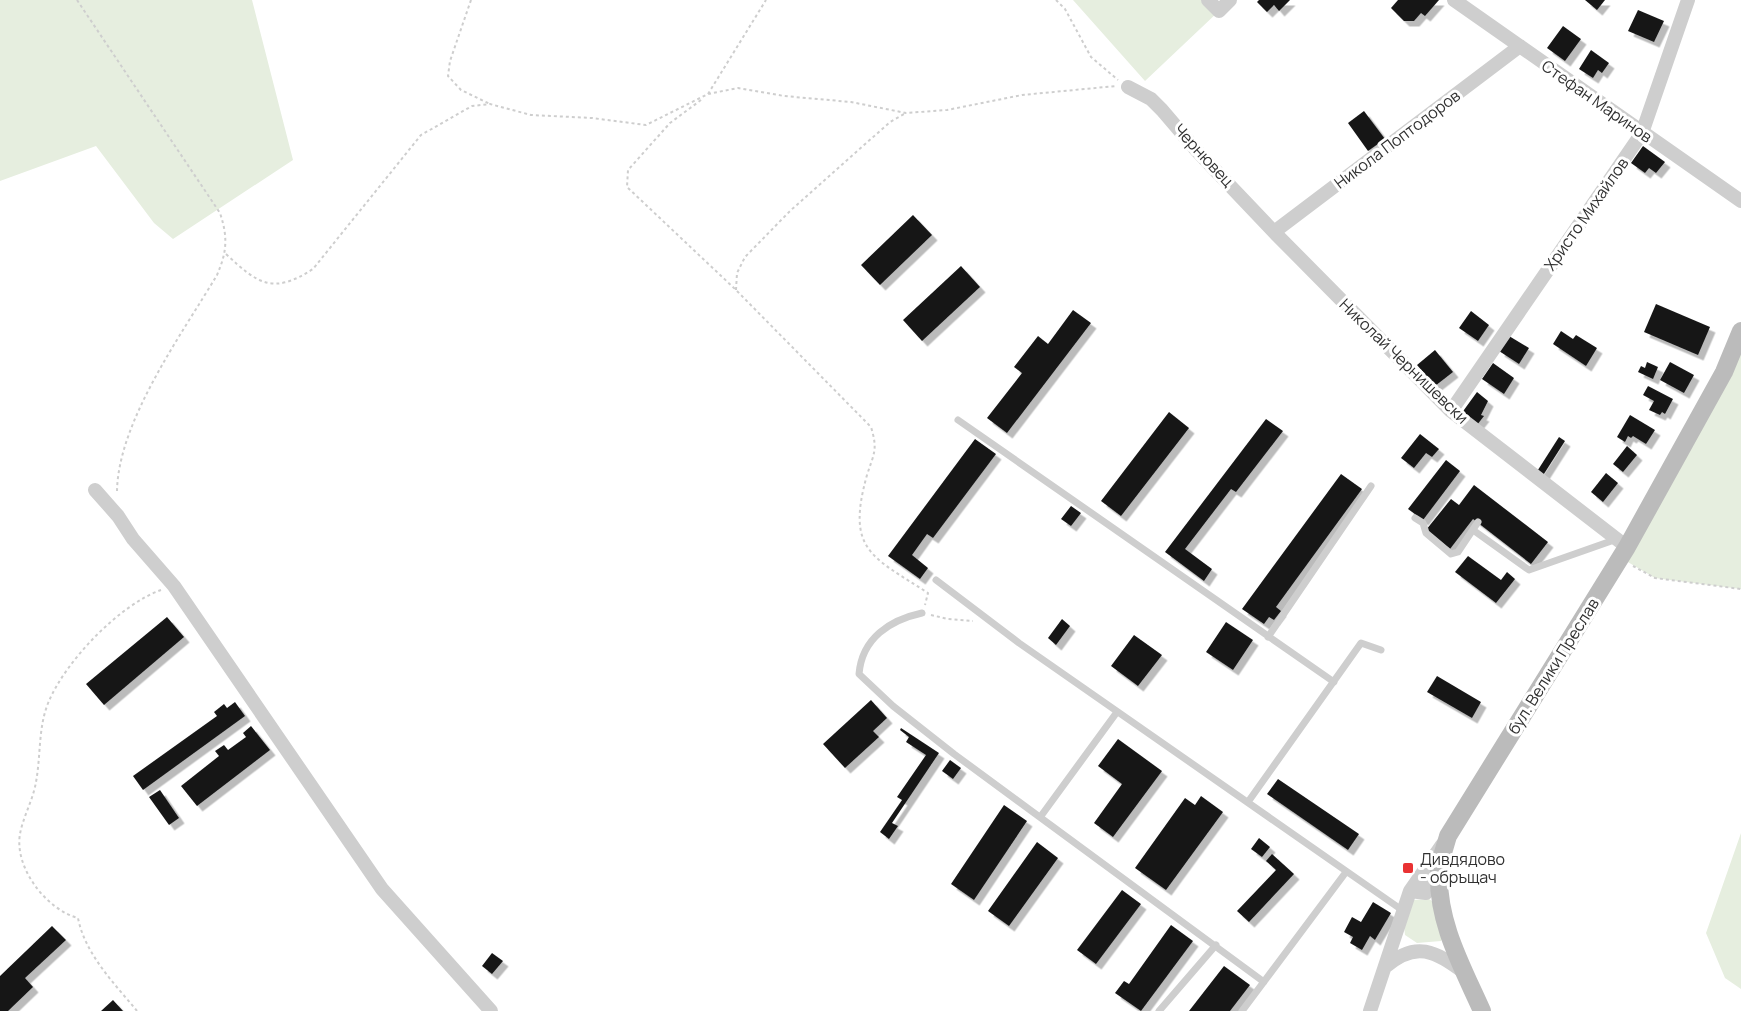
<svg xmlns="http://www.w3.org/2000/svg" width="1741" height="1011" font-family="Manrope,sans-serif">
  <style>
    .green { fill: #e6eedf }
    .building { fill: #181818; filter: url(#shadow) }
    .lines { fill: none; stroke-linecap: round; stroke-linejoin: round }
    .path { stroke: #cecece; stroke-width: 2; stroke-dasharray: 3 3; stroke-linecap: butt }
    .service { stroke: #cecece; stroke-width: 7 }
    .minor { stroke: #cecece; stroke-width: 14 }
    .secondary { stroke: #bbb; stroke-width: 18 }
    .poi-dot { fill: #e93233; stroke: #fff; stroke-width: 2 }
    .labels { text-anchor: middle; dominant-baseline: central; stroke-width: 6; stroke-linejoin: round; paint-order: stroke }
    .street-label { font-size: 16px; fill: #313131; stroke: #fff }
    .poi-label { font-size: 16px; fill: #313131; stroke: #fff; text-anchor: start }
  </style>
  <defs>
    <filter id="shadow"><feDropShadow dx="5.5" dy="5.5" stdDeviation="0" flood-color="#0004"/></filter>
  </defs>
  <rect width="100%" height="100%" fill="#fff"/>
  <path class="green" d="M0,0H252L293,160L173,239L154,223L96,146L0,181Z
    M1073,0H1208L1219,11L1145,81Z
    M1741,331V589L1655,578L1621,558Z
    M1741,833V989L1725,978L1706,933Z
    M1429,899L1441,907L1447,931L1441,941L1417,943L1405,935L1402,910L1413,900Z"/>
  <path class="building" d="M1259,0H1290L1279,11L1274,5L1267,12L1257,2Z
    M1398,0H1439L1425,16L1421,13L1414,21H1404L1391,8Z
    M1585,0H1605L1597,10Z
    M1638,10L1664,21L1654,42L1628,31Z
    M1563,26L1581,39L1565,61L1547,48Z
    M1591,50L1609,63L1602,73L1598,70L1593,78L1579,69Z
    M1364,111L1385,139L1368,151L1348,123Z
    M1643,146L1665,162L1656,173L1649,168L1645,173L1631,163Z
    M913,215L932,235L880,285L861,265Z
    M961,266L980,287L922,341L903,320Z
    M1656,304L1710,327L1698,355L1644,332Z
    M1073,310L1091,323L1007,433L987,418L1022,373L1014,367L1038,336L1048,344Z
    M1471,311L1489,325L1478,341L1459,328Z
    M1561,331L1573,339L1576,335L1597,348L1586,366L1553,344Z
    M1509,336L1529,348L1519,364L1499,351Z
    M1435,350L1453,372L1435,386L1417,365Z
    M1647,362L1658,367L1653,379L1638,372L1641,366L1645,368Z
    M1670,362L1694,375L1684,393L1660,380Z
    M1493,363L1514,378L1504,394L1482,379Z
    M1648,386L1673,399L1665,414L1662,412L1660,415L1649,410L1654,401L1643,395Z
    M1477,392L1488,401L1481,415L1484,416L1477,425L1461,414Z
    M1169,412L1189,428L1121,516L1101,501Z
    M1630,415L1655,430L1646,444L1633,436L1631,438L1628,436L1625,442L1617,437Z
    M1266,419L1283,431L1236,492L1231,489L1185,549L1212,569L1204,581L1165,552Z
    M1420,434L1439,449L1432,457L1426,453L1414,468L1401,458Z
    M1559,437L1565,441L1542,477L1536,473Z
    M975,439L996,454L933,538L927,534L912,555L928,568L920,579L888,556Z
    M1627,446L1637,455L1623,472L1613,464Z
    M1446,460L1460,471L1423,520L1408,509Z
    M1606,473L1618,483L1603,502L1591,492Z
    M1341,474L1362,489L1276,607L1281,611L1274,620L1269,617L1264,624L1242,609Z
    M1474,485L1548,542L1531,564L1473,519L1450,549L1426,530L1451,499L1459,505Z
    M1071,506L1081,513L1071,526L1061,519Z
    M1468,556L1501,580L1507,572L1515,579L1496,603L1455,572Z
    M167,617L184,637L104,705L86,684Z
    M1062,619L1070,626L1056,645L1048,638Z
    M1226,622L1253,640L1233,670L1206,652Z
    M1134,635L1162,655L1138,686L1111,666Z
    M1437,676L1481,702L1472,718L1427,692Z
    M871,700L887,718L873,731L879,737L845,768L823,744Z
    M235,702L245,716L143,790L133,776L217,716L214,712L224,704L227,708Z
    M251,726L270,750L197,806L181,786L219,756L215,751L224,745L228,750L246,737L243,733Z
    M901,728L939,753L892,823L898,826L889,839L880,832L902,800L897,797L926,755L906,742L909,737L900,730Z
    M1118,739L1162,771L1113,837L1094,823L1122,784L1098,766Z
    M950,760L961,768L953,779L942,771Z
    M1278,779L1359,834L1348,850L1267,794Z
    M160,790L179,818L169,825L149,797Z
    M1201,796L1223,812L1166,890L1135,868L1185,798L1195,805Z
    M1004,805L1027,821L974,900L951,884Z
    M1259,838L1270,847L1262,857L1251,849Z
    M1037,842L1058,858L1009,926L988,911Z
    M1272,854L1294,874L1249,922L1237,911L1276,870L1266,861Z
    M1122,890L1141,904L1096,964L1077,950Z
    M1373,902L1391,913L1375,940L1370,936L1362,950L1350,943L1353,937L1344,932L1352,917L1361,922Z
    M1171,925L1193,941L1141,1011L1115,993L1124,981L1129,984Z
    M52,926L66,940L25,978L33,987L8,1011H0V976Z
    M492,953L503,961L492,974L482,966Z
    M1224,966L1250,985L1230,1011H1189Z
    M113,1000L123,1011H101Z"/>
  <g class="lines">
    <path class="path" d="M77,0L220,213C228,237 227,252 217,275C182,334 117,423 117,493
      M471,0L450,61L448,76L461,90L490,104
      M1056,0L1065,9L1091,57L1118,80
      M708,94L766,0
      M701,100L670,123L628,170L627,187L736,290L871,427C878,450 874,453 867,475C846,550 871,556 928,593L925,605
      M226,254C258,284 273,295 313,269L421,135L472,106L490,104L531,115L592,118L646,125L708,94L738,88L784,96L851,102L906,113L947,110L1022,95L1116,86
      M736,290L737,273L745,257L791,210L890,122L906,113
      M1633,566L1655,578L1741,589
      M931,615L948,619L973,621
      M137,1011C114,983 85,954 78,918C47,910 14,868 20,834C23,817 33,800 36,782C41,755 38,726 49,701C66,661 119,605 161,590"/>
    <path class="service" d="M958,420L1334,682
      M1415,518L1423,523L1426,533L1451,554L1458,552L1478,522
      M1473,530L1529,570L1617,539
      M936,580L1019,643L1402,910
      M922,613C890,620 862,638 859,674L893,706L954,754L1264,982
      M1268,637L1371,486
      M1248,802L1361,643L1381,650
      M1041,816L1117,712
      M1159,1011L1216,945
      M1242,1011L1346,872"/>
    <path class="minor" d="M1208,0L1219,11L1230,0
      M1454,0L1741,201
      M1128,87L1151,99L1162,110L1197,151L1274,232L1451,411L1627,547
      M1274,232L1520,46
      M1451,411L1642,133L1688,0
      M95,490L118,516L133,539L174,586L382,889L491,1011
      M1439,871L1426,893L1410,891L1442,845
      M1385,967C1416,940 1435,951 1465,973
      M1370,1011L1410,891"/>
    <path class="secondary" d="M1482,1011C1462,966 1437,922 1439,872C1440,860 1445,847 1448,836L1627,547L1724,372L1741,331"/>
  </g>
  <rect class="poi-dot" x="1402" y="862" width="12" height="12" rx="3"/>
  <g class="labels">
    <g class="street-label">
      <text transform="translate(1597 101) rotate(35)">Стефан Маринов</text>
      <text transform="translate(1397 139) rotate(-37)">Никола Поптодоров</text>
      <text transform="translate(1204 155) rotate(47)">Чернювец</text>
      <text transform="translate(1586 214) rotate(-55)">Христо Михайлов</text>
      <text transform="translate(1404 361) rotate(44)">Николай Чернишевски</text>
      <text transform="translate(1553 666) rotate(-58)">бул. Велики Преслав</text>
    </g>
    <g class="poi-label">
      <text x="1420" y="859">Дивдядово<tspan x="1420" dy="18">- обръщач</tspan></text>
    </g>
  </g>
</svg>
